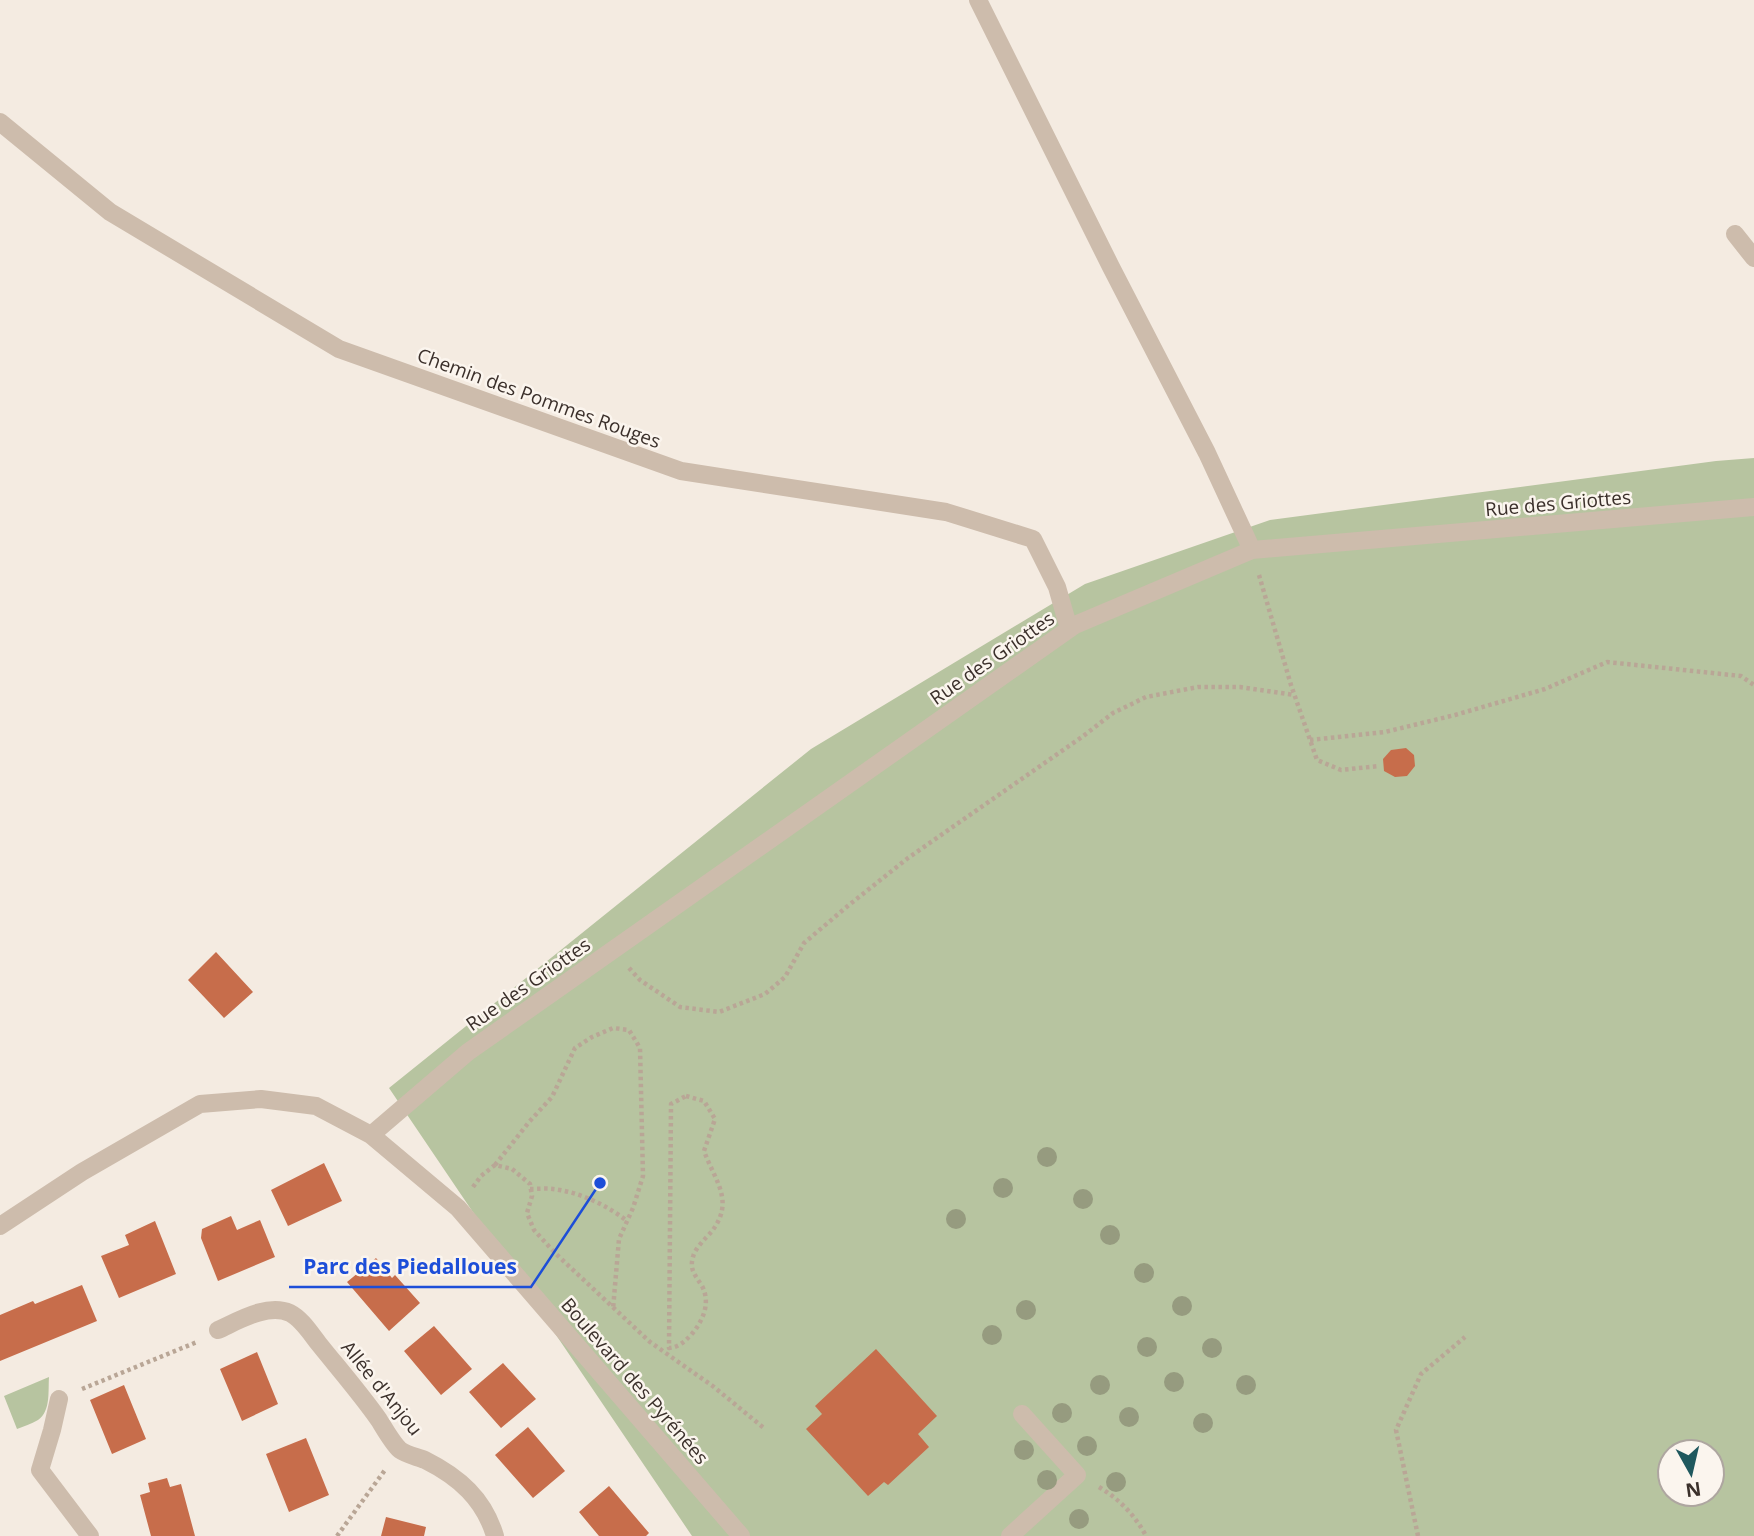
<svg xmlns="http://www.w3.org/2000/svg" width="1754" height="1536" font-family="'Open Sans',sans-serif">
  <style>
    .green { fill: #b7c4a0; fill-rule: evenodd }
    .building { fill: #c76d4b }
    .lines { fill: none; stroke-linecap: round; stroke-linejoin: round }
    .path { stroke: #b9a696; stroke-width: 4.5; stroke-dasharray: 3.5 3.5; stroke-linecap: butt }
    .minor { stroke: #cdbcac; stroke-width: 18 }
    .tree { fill: #969b7f }
    .labels { text-anchor: middle; dominant-baseline: central; stroke-width: 5; stroke-linejoin: round; paint-order: stroke }
    .street-label { font-size: 19px; fill: #3b302b; stroke: #fbf5ee }
    .leader { fill: none; stroke: #1d4ed8; stroke-width: 2.5 }
    .callout-dot { fill: #1d4ed8; stroke: #fbf5ee; stroke-width: 2.5 }
    .callout-label { font-size: 21px; text-anchor: middle; font-weight: bold; fill: #1d4ed8; stroke: #fbf5ee; stroke-width: 5; stroke-linejoin: round; paint-order: stroke }
  </style>
  <rect width="100%" height="100%" fill="#f4ebe1"/>
  <path class="green" d="M1754,458V1536H692L389,1088L811,749L1085,584L1270,520L1716,461ZM1670,1452H1712V1494H1670Z
    M49,1377C48,1391 51,1411 38,1420C31,1424 24,1426 17,1429L4,1396Z"/>
  <path class="building" d="M1406,748L1414,755L1415,766L1407,776L1395,777L1384,771L1383,759L1391,750Z
    M216,952L253,992L224,1018L188,980Z
    M324,1163L342,1201L288,1226L271,1190Z
    M231,1216L237,1230L260,1220L275,1257L218,1281L201,1238L202,1229Z
    M155,1221L176,1274L119,1298L101,1256L129,1245L125,1235Z
    M376,1258L392,1278L395,1275L420,1303L389,1331L347,1282Z
    M82,1285L97,1321L0,1361V1315L33,1301L35,1304Z
    M434,1326L472,1369L441,1395L404,1351Z
    M876,1349L937,1416L918,1434L929,1447L888,1485L884,1482L868,1496L806,1429L822,1414L815,1406Z
    M257,1352L278,1404L242,1421L220,1369Z
    M503,1363L536,1399L501,1428L469,1392Z
    M124,1385L146,1439L112,1454L90,1400Z
    M528,1427L565,1471L533,1498L495,1455Z
    M306,1438L329,1495L289,1512L266,1454Z
    M167,1478L170,1487L181,1484L195,1536H151L140,1495L150,1492L148,1483Z
    M609,1486L649,1533L646,1536H599L579,1512Z
    M386,1517L426,1527L424,1536H381Z"/>
  <g class="lines">
    <path class="path" d="M1259,575L1291,685L1317,760L1341,770L1379,766
      M1310,740L1385,732L1455,715L1545,689L1607,662L1741,676L1754,685
      M629,968L640,980L680,1007L719,1012L765,994L785,977L804,943L849,905L908,858L1082,737L1113,713L1146,697L1198,687H1240L1294,695
      M686,1096L704,1101L715,1119L704,1151C715,1181 735,1201 712,1231C706,1238 695,1248 693,1257C689,1270 696,1276 702,1286C711,1303 703,1321 691,1335C684,1342 679,1347 669,1348L671,1104Z
      M495,1165L529,1122L552,1097L575,1048L592,1037L613,1028L629,1030L640,1048L643,1176L633,1208L619,1239L613,1309
      M473,1187L481,1176L495,1165L512,1169L530,1184L532,1196L527,1213L534,1230L555,1253L650,1342L714,1387L765,1429
      M530,1189C538,1189 546,1188 553,1189C579,1192 607,1205 627,1221
      M82,1389L197,1342
      M1099,1487C1119,1499 1135,1515 1146,1536
      M337,1536L385,1470
      M1418,1536L1396,1430L1421,1374L1465,1337"/>
    <path class="minor" d="M978,0L1111,267L1207,453L1252,550
      M0,122L110,212L339,349L681,471L946,512L1033,539L1057,587L1069,629
      M1735,234L1754,258
      M371,1135L468,1052L1075,625L1252,550L1754,507
      M0,1226L82,1172L200,1104L261,1099L316,1106L371,1135L458,1208L741,1536
      M218,1330C238,1321 267,1303 290,1313C302,1319 311,1334 319,1344C339,1369 360,1393 379,1420C384,1428 393,1444 400,1450C407,1455 418,1457 425,1460C459,1477 484,1499 495,1536
      M59,1399L52,1430L40,1470L90,1536
      M1010,1536L1077,1475L1022,1414"/>
  </g>
  <g class="tree">
    <circle cx="1047" cy="1157" r="10"/>
    <circle cx="1003" cy="1188" r="10"/>
    <circle cx="1083" cy="1199" r="10"/>
    <circle cx="956" cy="1219" r="10"/>
    <circle cx="1110" cy="1235" r="10"/>
    <circle cx="1144" cy="1273" r="10"/>
    <circle cx="1182" cy="1306" r="10"/>
    <circle cx="1026" cy="1310" r="10"/>
    <circle cx="992" cy="1335" r="10"/>
    <circle cx="1147" cy="1347" r="10"/>
    <circle cx="1212" cy="1348" r="10"/>
    <circle cx="1174" cy="1382" r="10"/>
    <circle cx="1100" cy="1385" r="10"/>
    <circle cx="1246" cy="1385" r="10"/>
    <circle cx="1062" cy="1413" r="10"/>
    <circle cx="1129" cy="1417" r="10"/>
    <circle cx="1203" cy="1423" r="10"/>
    <circle cx="1087" cy="1446" r="10"/>
    <circle cx="1024" cy="1450" r="10"/>
    <circle cx="1047" cy="1480" r="10"/>
    <circle cx="1116" cy="1482" r="10"/>
    <circle cx="1079" cy="1519" r="10"/>
  </g>
  <g class="labels">
    <g class="street-label">
      <text transform="translate(539 398) rotate(20)">Chemin des Pommes Rouges</text>
      <text transform="translate(1558 503) rotate(-5)">Rue des Griottes</text>
      <text transform="translate(992 658) rotate(-35)">Rue des Griottes</text>
      <text transform="translate(528 984) rotate(-35)">Rue des Griottes</text>
      <text transform="translate(635 1381) rotate(49)">Boulevard des Pyrénées</text>
      <text transform="translate(382 1388) rotate(51)">Allée d'Anjou</text>
    </g>
  </g>
  <path class="leader" d="M600 1183L531 1287H289"/>
  <circle class="callout-dot" cx="600" cy="1183" r="7"/>
  <g class="callout-label">
    <text x="410" y="1274">Parc des Piedalloues</text>
  </g>
  <g transform="translate(1691 1473) rotate(172)"><circle r="33" fill="#fbf5ee" stroke="#aea6a0" stroke-width="2"/>
  <path d="M0-5L12 26L0 18L-12 26Z" fill="#1f585e"/>
  <text y="-10" font-size="19" font-weight="bold" text-anchor="middle" fill="#3b302b">N</text>
  </g>
</svg>
